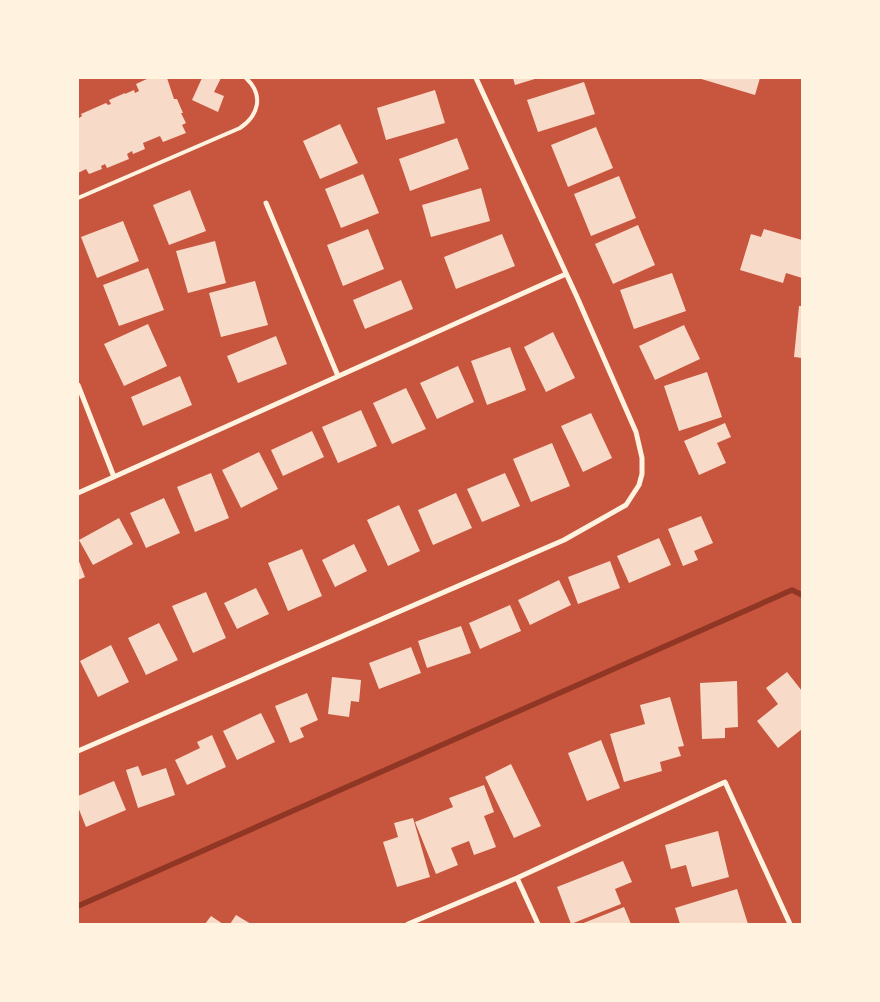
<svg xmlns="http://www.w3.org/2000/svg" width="880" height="1002" font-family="Mulish,sans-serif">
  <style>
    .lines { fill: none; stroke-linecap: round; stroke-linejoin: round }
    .stream { stroke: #8f3625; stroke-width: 5.5 }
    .building { fill: #f7dbc8 }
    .service { stroke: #fff3e0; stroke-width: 4 }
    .minor { stroke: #fff3e0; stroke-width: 5 }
  </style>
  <rect width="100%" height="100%" fill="#c8553d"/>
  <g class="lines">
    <path class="stream" d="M78,906L792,590L802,595"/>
  </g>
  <path class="building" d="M149,78H161L162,79L167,78L174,99H177L183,113H181L186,123L182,125L186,133L163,142L160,136L143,143L145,149L133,154L132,151L127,154L129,159L107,168L105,164L101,166L102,169L89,174L86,169L78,173V115L79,118L82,116L81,114L106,103L108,105L111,104L109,100L125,93V94L134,90L135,93L139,91L136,84Z
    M202,78H221L214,92L224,96L218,112L192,100Z
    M513,78H538L515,85Z
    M698,78H760L755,95Z
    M584,82L595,114L538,132L527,100Z
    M435,90L445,123L386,140L377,108Z
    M340,124L358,163L320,179L303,141Z
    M596,127L613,168L568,187L551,145Z
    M457,138L469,169L410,191L399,159Z
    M363,174L379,213L341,228L325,189Z
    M619,176L636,218L591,236L574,194Z
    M481,188L490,221L431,237L422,205Z
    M190,190L206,231L169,245L153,205Z
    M123,221L139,261L97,278L81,237Z
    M638,225L655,265L613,284L595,244Z
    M368,229L384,269L343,286L327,245Z
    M764,229L802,240V278L786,273L783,283L740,270L751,234L761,237Z
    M502,234L515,266L456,289L444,257Z
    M215,241L226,283L188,293L176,251Z
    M148,268L164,310L119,326L103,285Z
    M672,273L686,311L634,329L620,290Z
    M401,280L413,309L365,329L353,300Z
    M255,281L268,325L221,337L209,293Z
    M799,306H802V358L794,357Z
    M148,324L167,366L124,386L104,344Z
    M684,325L700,359L655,380L639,346Z
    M553,332L575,378L546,392L524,347Z
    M276,336L287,364L238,383L227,356Z
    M510,347L526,390L487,405L471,361Z
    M458,366L474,402L437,419L420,383Z
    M707,372L722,417L679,431L664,386Z
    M180,376L192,405L143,426L131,397Z
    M406,388L426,429L392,444L373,403Z
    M361,410L377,446L338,463L322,427Z
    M591,413L612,458L583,472L561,426Z
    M725,423L731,437L717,443L726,463L699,475L684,441Z
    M312,431L324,457L283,476L271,450Z
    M552,443L570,486L531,502L513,459Z
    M259,452L278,489L241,508L222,470Z
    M211,473L229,518L195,532L177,487Z
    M505,473L520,506L482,522L467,489Z
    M456,493L472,528L433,545L418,510Z
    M164,498L180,533L146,548L130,513Z
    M399,505L420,551L388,566L367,520Z
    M701,516L713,543L694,551L698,560L683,566L668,529Z
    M119,518L133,544L93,565L79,540Z
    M659,538L671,565L629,583L617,556Z
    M354,544L367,571L335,587L322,560Z
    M302,549L322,596L288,611L268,563Z
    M78,559L85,577L78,580Z
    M610,561L620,588L578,604L568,577Z
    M559,580L571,605L530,625L518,600Z
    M256,588L269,614L237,629L224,603Z
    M206,592L226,638L193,653L172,606Z
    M510,605L521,631L480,649L469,623Z
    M159,623L178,660L146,675L128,638Z
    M461,626L471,653L427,668L418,641Z
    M111,645L129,682L98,697L80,661Z
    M411,647L421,673L379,689L369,663Z
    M787,672L802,691V729L778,748L757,721L778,704L766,688Z
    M332,677L361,680L359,702L351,701L349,717L328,714Z
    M737,681L738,727L725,728V738L702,739L700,683Z
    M307,693L318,720L300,728L304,737L290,743L275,706Z
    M670,697L684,746L678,747L681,756L660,762L662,771L624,782L610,734L645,724L640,705Z
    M261,713L275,742L237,760L223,731Z
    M212,735L226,767L187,785L175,760L200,748L197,742Z
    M601,740L620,788L587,801L568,753Z
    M511,764L541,826L514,838L485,777Z
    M138,766L142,776L166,768L175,795L138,808L126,770Z
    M114,781L126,810L86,827L78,807V796Z
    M484,785L494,812L484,816L496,847L474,855L469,841L451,848L458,865L436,874L415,822L453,807L449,798Z
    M413,818L430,877L397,887L383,842L398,837L394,823Z
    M718,831L729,877L692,887L686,865L671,869L665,845Z
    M623,861L632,882L615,889L621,904L571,924L557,887Z
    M737,889L748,924H702V923L695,924H680L675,908Z
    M624,907L631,924H581Z
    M236,915L251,924H230Z
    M211,916L223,924H205Z"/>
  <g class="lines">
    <path class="service" d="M78,198L240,128C259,115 264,95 246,78"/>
    <path class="minor" d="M266,203L338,376
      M78,385L114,477
      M78,493L566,274
      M78,751L564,540L626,505L639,485L642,474V458L636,432L577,297L476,78
      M517,878L538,924
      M408,924L517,878L725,782L790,924"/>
  </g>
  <rect width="880" height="1002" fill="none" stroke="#fff3e0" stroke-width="158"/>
</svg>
